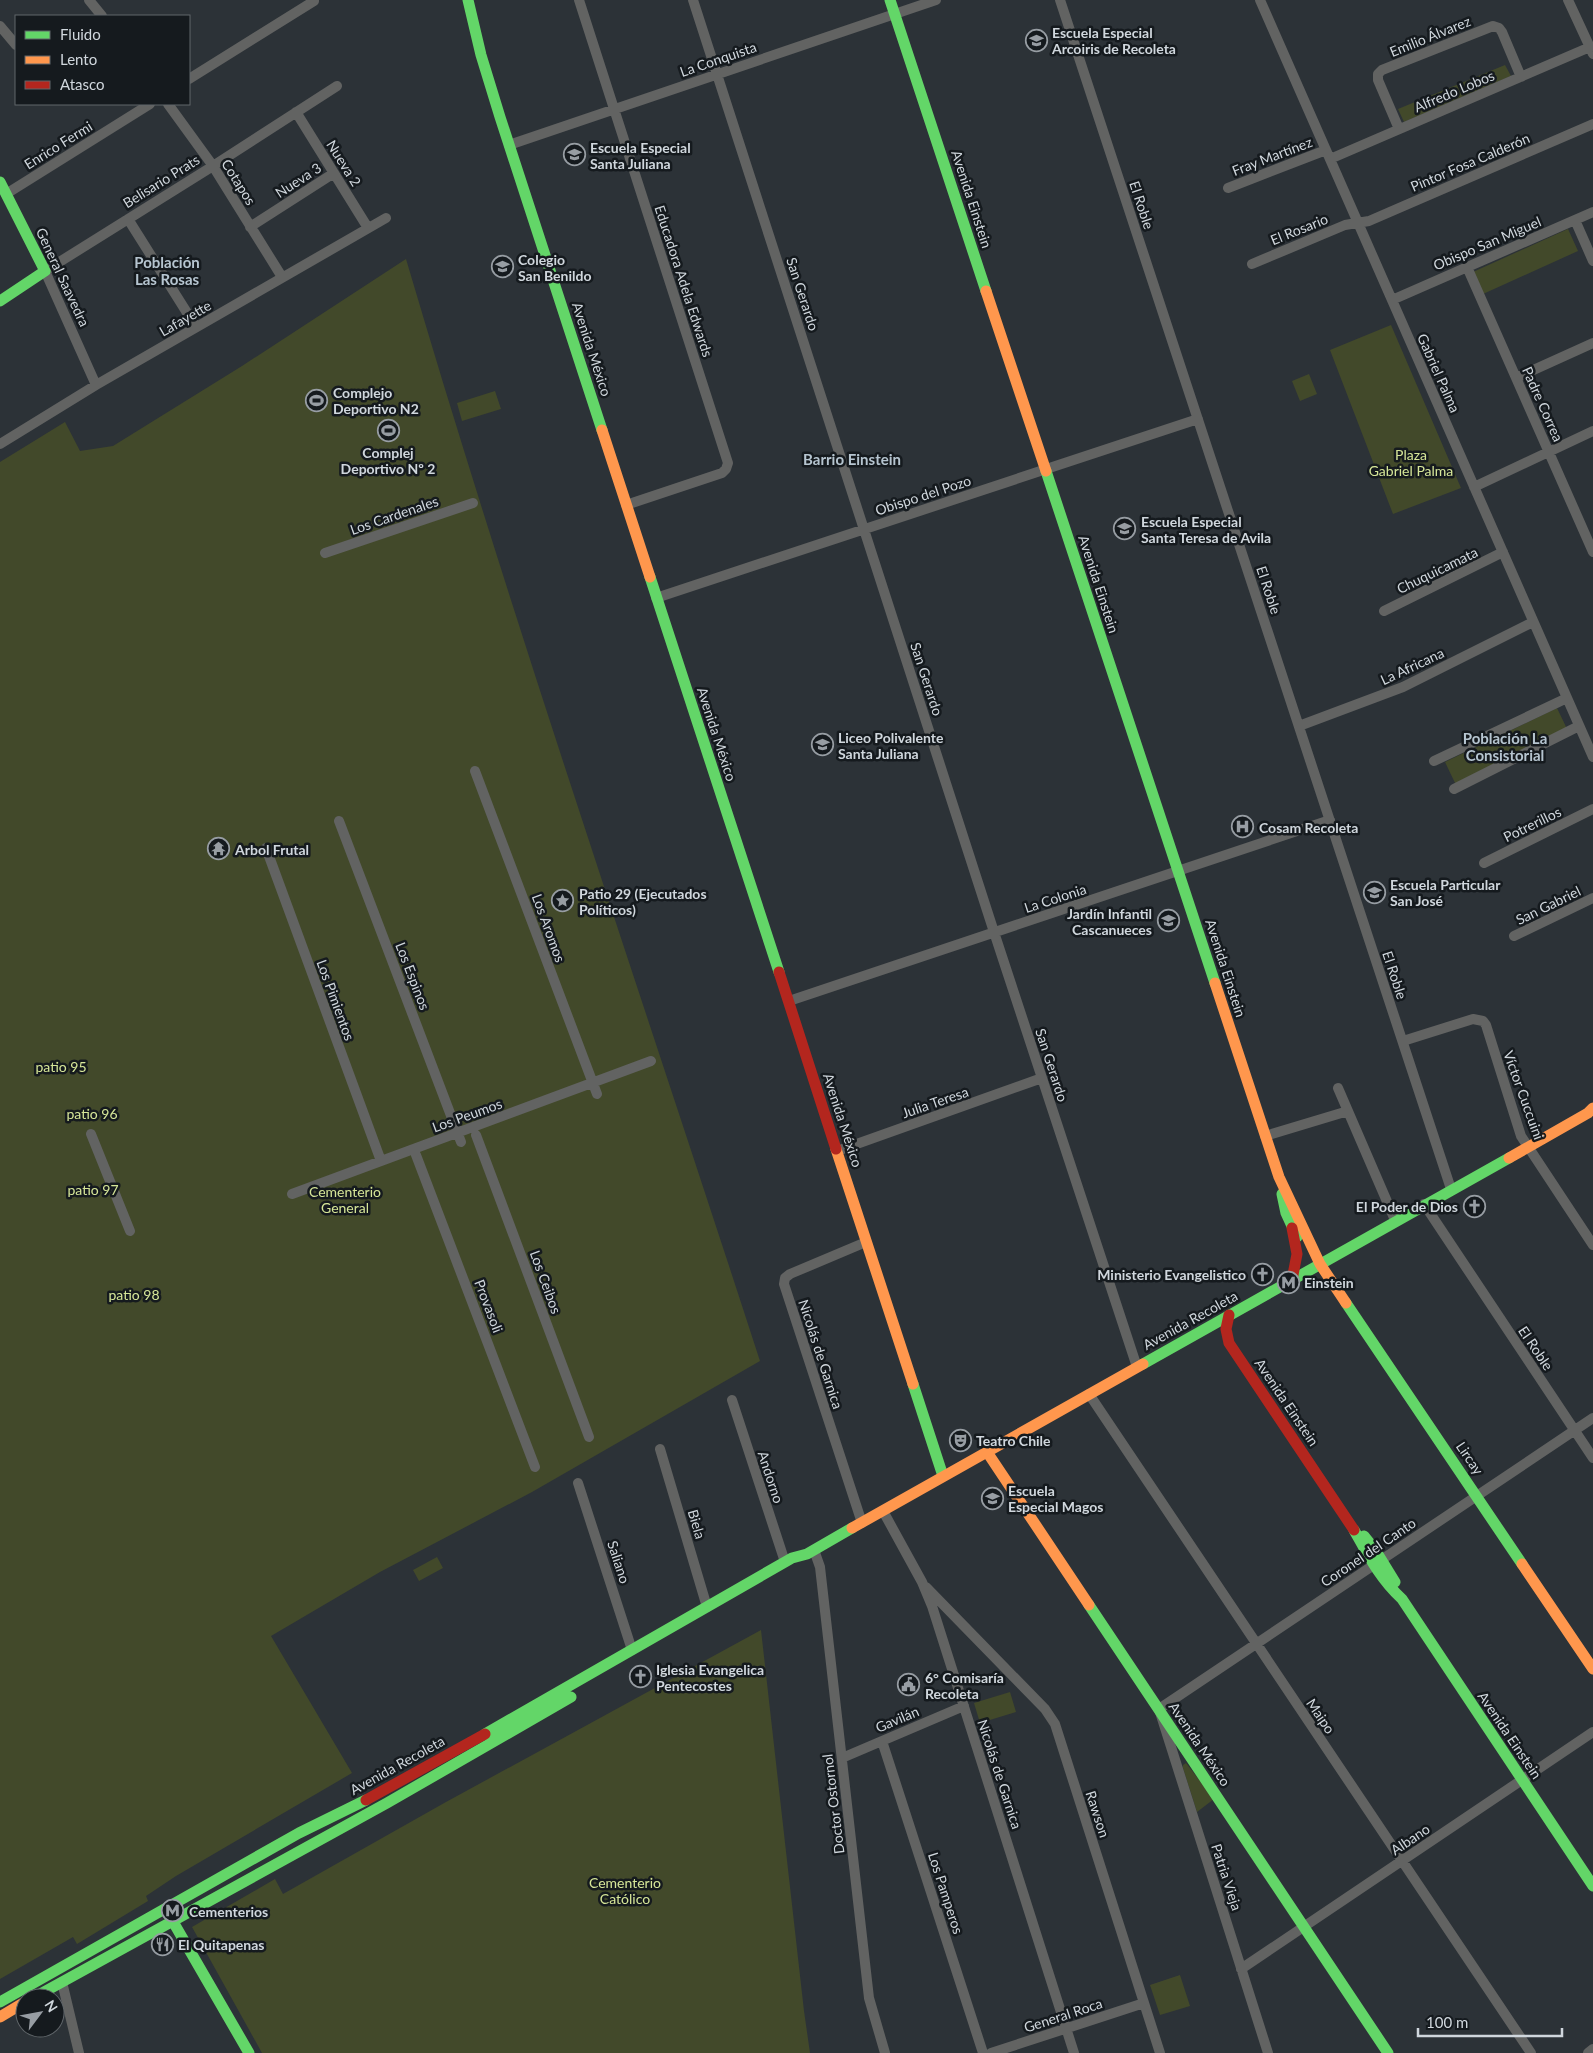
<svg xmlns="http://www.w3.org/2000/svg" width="1593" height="2053" font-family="Lato,sans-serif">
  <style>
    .green { fill: #42492a }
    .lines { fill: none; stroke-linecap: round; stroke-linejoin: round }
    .street { stroke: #626362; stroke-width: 10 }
    .fast { stroke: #63d668; stroke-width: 11 }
    .slow { stroke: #ff974d; stroke-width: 11 }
    .jam { stroke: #b3261e; stroke-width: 11 }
    .labels { text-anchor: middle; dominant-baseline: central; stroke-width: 5; stroke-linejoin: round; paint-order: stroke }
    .poi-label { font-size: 14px; font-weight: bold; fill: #d0d7dd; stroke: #151a1e; text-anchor: start }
    .street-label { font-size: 14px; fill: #d0d7dd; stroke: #151a1e }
    .park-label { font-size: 14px; fill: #d6e698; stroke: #151a1e }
    .neighbourhood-label { font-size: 15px; font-weight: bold; fill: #b6c5d0; stroke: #151a1e }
  </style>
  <rect width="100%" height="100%" fill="#2c3237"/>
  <path class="green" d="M1505,65L1511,76L1404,122L1398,109Z
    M1568,229L1578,251L1483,294L1473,272Z
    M406,259C515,629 641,994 760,1361L532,1492L380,1572L271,1636L352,1773L176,1876L146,1896L148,1901L77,1944L73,1937L0,1979V462L65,422L80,451L113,446L242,366Z
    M1391,325L1461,488L1393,514L1330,350Z
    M1309,374L1317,394L1300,401L1292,381Z
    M495,391L501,409L462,421L457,403Z
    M1557,708L1568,731L1456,785L1445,762Z
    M437,1557L443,1568L419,1581L413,1570Z
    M761,1630L804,2011L810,2053H262L192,1927L275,1879L283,1894L446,1802Z
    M1010,1692L1016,1712L980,1723L974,1703Z
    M1186,1763L1214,1799L1197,1812L1183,1768V1765Z
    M1180,1975L1190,2006L1160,2015L1150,1985Z"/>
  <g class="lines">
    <path class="street" d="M89,0L102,16
      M579,0L728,463L726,469L722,473L626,505
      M693,0L994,932L1137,1367
      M1060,0L1451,1189
      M1260,0L1593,757
      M1568,0L1593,54
      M0,26L16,45
      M189,79L314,1
      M168,104L213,166L282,277
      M296,112L368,228
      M1399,129L1378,80V74L1382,70L1493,26L1499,28L1502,32L1521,77
      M509,145L936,0
      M1330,159L1590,47
      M1228,188L1326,150
      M6,194L150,104
      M128,219L196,327
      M1575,220L1593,261
      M250,227L334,173
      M1252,264L1345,225L1369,221L1593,124
      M1467,267L1593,552
      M1392,300L1593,212
      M1516,378L1593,343
      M96,385L45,271L213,166L337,86
      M0,444L96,385L386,218
      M1474,487L1593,431
      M325,553L473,503
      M656,598L1198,419
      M1384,611L1503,552
      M1299,726L1403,687L1533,622
      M1434,761L1567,698
      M475,771L597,1094
      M1454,789L1579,726
      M339,821L461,1142
      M266,848L381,1161
      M1484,863L1593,809
      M1514,936L1593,898
      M789,1001L1330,820
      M1403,1041L1473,1019L1483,1021L1486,1025L1521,1136L1593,1245
      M1338,1088L1395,1220
      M91,1134L130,1231
      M476,1135L589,1437
      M1265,1136L1348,1111
      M837,1151L1042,1078
      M416,1155L535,1467
      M292,1194L651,1061
      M1424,1204L1593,1458
      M1089,1394L1531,2053
      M732,1400L785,1562
      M660,1449L707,1607
      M578,1483L632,1650
      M883,1511L922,1582L932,1606L1074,2053
      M862,1523L784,1284L785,1278L790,1274L866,1242
      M814,1550L820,1567L869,1998L885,2053
      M926,1587L1045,1709L1055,1724L1160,2053
      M882,1741L983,2053
      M842,1758L964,1706
      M1241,1969L1593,1732
      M62,1982L79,2053
      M991,2053L1144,2003
      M1268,2053L1159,1709L1593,1418
      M1588,2053L1593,2049"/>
    <path class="fast" d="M468,0L481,55L500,117L602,430
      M890,0L986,291
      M0,182L45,271L0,301
      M1046,471L1215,983
      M650,577L779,972
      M1282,1194L1286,1213L1297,1237
      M1346,1303L1522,1564
      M1143,1364L1509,1158
      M913,1384L943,1476
      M1354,1530C1368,1555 1380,1579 1402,1599L1593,1886
      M1364,1536L1376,1551L1395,1582
      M1089,1605L1388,2053
      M485,1734L792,1558L807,1554L852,1528
      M168,1913L249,2053
      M33,1998L387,1803L571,1697
      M0,2002L299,1833L366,1800"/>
    <path class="slow" d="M986,291L1046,471
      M602,430L650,577
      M1215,983L1279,1177L1320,1264L1346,1303
      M836,1149L913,1384
      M1509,1158L1588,1113L1593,1108
      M987,1452L1089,1605
      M852,1528L1143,1364
      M1522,1564L1593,1669
      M0,2017L25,2002"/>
    <path class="jam" d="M779,972L836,1149
      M1292,1228L1297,1254L1292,1280
      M1229,1315L1226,1329L1229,1343L1354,1530
      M366,1800L485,1734"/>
  </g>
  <defs>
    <symbol id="school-ring" viewBox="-11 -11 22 22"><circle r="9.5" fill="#151a1e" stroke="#979da3" stroke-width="1.5"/><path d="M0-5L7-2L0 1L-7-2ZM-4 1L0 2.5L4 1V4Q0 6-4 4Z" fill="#979da3"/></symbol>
    <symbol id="stadium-ring" viewBox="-11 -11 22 22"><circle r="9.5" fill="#151a1e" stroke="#979da3" stroke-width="1.5"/><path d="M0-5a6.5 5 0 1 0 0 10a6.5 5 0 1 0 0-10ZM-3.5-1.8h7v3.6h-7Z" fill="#979da3"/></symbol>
    <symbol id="hospital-ring" viewBox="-11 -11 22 22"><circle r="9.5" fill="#151a1e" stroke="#979da3" stroke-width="1.5"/><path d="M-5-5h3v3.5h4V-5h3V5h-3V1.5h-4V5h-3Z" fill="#979da3"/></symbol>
    <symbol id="temple-ring" viewBox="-11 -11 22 22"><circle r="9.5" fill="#151a1e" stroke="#979da3" stroke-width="1.5"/><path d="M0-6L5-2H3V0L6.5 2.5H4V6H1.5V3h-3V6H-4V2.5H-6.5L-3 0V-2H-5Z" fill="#979da3"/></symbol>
    <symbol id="sight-ring" viewBox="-11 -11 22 22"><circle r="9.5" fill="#151a1e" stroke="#979da3" stroke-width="1.5"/><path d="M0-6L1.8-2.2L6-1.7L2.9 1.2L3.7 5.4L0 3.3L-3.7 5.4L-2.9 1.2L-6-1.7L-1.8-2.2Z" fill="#979da3"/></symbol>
    <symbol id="church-ring" viewBox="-11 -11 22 22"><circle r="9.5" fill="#151a1e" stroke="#979da3" stroke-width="1.5"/><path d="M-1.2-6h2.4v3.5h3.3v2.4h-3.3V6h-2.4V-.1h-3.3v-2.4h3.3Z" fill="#979da3"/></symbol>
    <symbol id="metro-ring" viewBox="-11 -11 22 22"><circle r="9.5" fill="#151a1e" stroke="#979da3" stroke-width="1.5"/><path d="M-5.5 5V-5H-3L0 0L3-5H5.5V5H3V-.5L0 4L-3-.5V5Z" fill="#979da3"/></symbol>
    <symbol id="theatre-ring" viewBox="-11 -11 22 22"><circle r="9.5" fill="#151a1e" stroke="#979da3" stroke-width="1.5"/><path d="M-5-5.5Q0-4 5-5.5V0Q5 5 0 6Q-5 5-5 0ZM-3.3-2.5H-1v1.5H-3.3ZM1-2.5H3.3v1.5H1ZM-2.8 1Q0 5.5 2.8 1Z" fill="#979da3"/></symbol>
    <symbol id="civic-ring" viewBox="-11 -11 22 22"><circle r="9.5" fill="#151a1e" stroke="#979da3" stroke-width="1.5"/><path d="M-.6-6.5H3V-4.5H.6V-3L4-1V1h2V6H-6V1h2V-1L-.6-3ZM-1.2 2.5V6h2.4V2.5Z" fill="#979da3"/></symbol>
    <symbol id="restaurant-ring" viewBox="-11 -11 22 22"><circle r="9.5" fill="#151a1e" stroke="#979da3" stroke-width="1.5"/><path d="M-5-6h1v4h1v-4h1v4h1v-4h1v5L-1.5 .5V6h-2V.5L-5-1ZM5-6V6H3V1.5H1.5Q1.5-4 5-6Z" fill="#979da3"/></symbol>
  </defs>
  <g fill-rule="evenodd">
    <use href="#school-ring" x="1024" y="28" width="25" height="25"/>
    <use href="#school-ring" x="562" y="142" width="25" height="25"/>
    <use href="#school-ring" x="490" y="254" width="25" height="25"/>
    <use href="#stadium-ring" x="304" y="388" width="25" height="25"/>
    <use href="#stadium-ring" x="376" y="418" width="25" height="25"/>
    <use href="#school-ring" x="1112" y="516" width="25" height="25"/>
    <use href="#school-ring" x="810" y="732" width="25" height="25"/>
    <use href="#hospital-ring" x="1230" y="814" width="25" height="25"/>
    <use href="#temple-ring" x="206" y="836" width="25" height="25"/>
    <use href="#school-ring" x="1362" y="880" width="25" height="25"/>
    <use href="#sight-ring" x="550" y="888" width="25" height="25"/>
    <use href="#school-ring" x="1156" y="908" width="25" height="25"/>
    <use href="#church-ring" x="1462" y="1194" width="25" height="25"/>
    <use href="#church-ring" x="1250" y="1262" width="25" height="25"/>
    <use href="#metro-ring" x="1276" y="1270" width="25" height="25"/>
    <use href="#theatre-ring" x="948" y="1428" width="25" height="25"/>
    <use href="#school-ring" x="980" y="1486" width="25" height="25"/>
    <use href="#church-ring" x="628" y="1664" width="25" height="25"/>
    <use href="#civic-ring" x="896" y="1672" width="25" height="25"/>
    <use href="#metro-ring" x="160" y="1898" width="25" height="25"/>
    <use href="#restaurant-ring" x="150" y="1932" width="25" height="25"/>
  </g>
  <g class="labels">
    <g class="poi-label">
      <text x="1052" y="32">Escuela Especial<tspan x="1052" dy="16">Arcoiris de Recoleta</tspan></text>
      <text x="590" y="147">Escuela Especial<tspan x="590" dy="16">Santa Juliana</tspan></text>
      <text x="518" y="259">Colegio<tspan x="518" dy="16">San Benildo</tspan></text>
      <text x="333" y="392">Complejo<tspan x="333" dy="16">Deportivo N2</tspan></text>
      <text x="388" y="452" text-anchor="middle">Complej<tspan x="388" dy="16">Deportivo Nº 2</tspan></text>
      <text x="1141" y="521">Escuela Especial<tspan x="1141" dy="16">Santa Teresa de Avila</tspan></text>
      <text x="838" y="737">Liceo Polivalente<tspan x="838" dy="16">Santa Juliana</tspan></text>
      <text x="1259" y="827">Cosam Recoleta</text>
      <text x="235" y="849">Arbol Frutal</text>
      <text x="1390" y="884">Escuela Particular<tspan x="1390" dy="16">San José</tspan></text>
      <text x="579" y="893">Patio 29 (Ejecutados<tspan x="579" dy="16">Políticos)</tspan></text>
      <text x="1152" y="913" text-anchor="end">Jardín Infantil<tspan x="1152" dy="16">Cascanueces</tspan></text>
      <text x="1458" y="1206" text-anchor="end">El Poder de Dios</text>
      <text x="1246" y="1274" text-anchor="end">Ministerio Evangelistico</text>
      <text x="1304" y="1282">Einstein</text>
      <text x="976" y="1440">Teatro Chile</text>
      <text x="1008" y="1490">Escuela<tspan x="1008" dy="16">Especial Magos</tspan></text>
      <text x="656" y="1669">Iglesia Evangelica<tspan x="656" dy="16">Pentecostes</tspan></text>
      <text x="925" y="1677">6° Comisaría<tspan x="925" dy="16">Recoleta</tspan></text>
      <text x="189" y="1911">Cementerios</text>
      <text x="178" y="1944">El Quitapenas</text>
    </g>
    <g class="street-label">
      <text transform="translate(1430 36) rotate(-22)">Emilio Álvarez</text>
      <text transform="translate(718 59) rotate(-19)">La Conquista</text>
      <text transform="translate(1454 91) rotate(-23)">Alfredo Lobos</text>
      <text transform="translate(58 145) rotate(-32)">Enrico Fermi</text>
      <text transform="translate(1272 156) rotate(-21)">Fray Martínez</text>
      <text transform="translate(1470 162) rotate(-23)">Pintor Fosa Calderón</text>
      <text transform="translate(344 163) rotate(58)">Nueva 2</text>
      <text transform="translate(298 180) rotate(-33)">Nueva 3</text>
      <text transform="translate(161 181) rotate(-32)">Belisario Prats</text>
      <text transform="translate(239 182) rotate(58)">Cotapos</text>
      <text transform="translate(972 199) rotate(72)">Avenida Einstein</text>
      <text transform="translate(1142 205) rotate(72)">El Roble</text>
      <text transform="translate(1299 229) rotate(-22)">El Rosario</text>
      <text transform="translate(1487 243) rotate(-23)">Obispo San Miguel</text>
      <text transform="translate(63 277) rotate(65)">General Saavedra</text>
      <text transform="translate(684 281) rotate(72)">Educadora Adela Edwards</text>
      <text transform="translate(803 294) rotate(72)">San Gerardo</text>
      <text transform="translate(185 318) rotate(-30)">Lafayette</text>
      <text transform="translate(592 349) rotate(72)">Avenida México</text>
      <text transform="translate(1439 373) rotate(66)">Gabriel Palma</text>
      <text transform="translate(1543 404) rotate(66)">Padre Correa</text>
      <text transform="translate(923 495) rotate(-18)">Obispo del Pozo</text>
      <text transform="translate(394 515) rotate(-19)">Los Cardenales</text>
      <text transform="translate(1437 570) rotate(-26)">Chuquicamata</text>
      <text transform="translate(1099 584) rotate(72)">Avenida Einstein</text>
      <text transform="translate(1269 590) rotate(72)">El Roble</text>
      <text transform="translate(1412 666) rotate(-25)">La Africana</text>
      <text transform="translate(927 679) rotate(72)">San Gerardo</text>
      <text transform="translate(717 734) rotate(72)">Avenida México</text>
      <text transform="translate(1532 824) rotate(-26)">Potrerillos</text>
      <text transform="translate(1055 898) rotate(-18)">La Colonia</text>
      <text transform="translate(1548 905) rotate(-26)">San Gabriel</text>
      <text transform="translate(549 928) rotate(70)">Los Aromos</text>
      <text transform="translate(1226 968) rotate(72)">Avenida Einstein</text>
      <text transform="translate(1395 975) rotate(72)">El Roble</text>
      <text transform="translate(413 976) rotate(69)">Los Espinos</text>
      <text transform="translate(336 1000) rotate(70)">Los Pimientos</text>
      <text transform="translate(1052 1065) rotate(72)">San Gerardo</text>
      <text transform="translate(1524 1095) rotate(70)">Víctor Cuccuini</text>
      <text transform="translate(935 1102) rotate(-19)">Julia Teresa</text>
      <text transform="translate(467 1115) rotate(-20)">Los Peumos</text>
      <text transform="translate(843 1120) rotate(72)">Avenida México</text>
      <text transform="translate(546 1282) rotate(70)">Los Ceibos</text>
      <text transform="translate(489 1306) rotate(69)">Provasoli</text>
      <text transform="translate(1190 1320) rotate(-29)">Avenida Recoleta</text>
      <text transform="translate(1536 1348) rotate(56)">El Roble</text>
      <text transform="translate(821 1354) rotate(72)">Nicolás de Garnica</text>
      <text transform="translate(1287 1402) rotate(56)">Avenida Einstein</text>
      <text transform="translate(1470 1458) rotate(56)">Lircay</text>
      <text transform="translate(771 1477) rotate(72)">Andorno</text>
      <text transform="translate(697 1524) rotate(74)">Biela</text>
      <text transform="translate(1368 1552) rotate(-34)">Coronel del Canto</text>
      <text transform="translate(619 1562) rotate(72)">Saliano</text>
      <text transform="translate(1321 1716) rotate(56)">Maipo</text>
      <text transform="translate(897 1719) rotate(-23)">Gavilán</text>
      <text transform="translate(1510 1735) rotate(56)">Avenida Einstein</text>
      <text transform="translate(1200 1744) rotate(56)">Avenida México</text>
      <text transform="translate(397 1765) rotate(-29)">Avenida Recoleta</text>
      <text transform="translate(1000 1774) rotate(72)">Nicolás de Garnica</text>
      <text transform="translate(833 1804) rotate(-97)">Doctor Ostornol</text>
      <text transform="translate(1098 1814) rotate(72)">Rawson</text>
      <text transform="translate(1410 1839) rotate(-34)">Albano</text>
      <text transform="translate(1227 1877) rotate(72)">Patria Vieja</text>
      <text transform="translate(946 1893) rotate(72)">Los Pamperos</text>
      <text transform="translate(1063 2015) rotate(-18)">General Roca</text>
    </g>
    <g class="park-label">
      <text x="1411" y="454">Plaza<tspan x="1411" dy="16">Gabriel Palma</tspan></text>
      <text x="61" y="1066">patio 95</text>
      <text x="92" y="1113">patio 96</text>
      <text x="93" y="1189">patio 97</text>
      <text x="345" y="1191">Cementerio<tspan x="345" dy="16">General</tspan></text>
      <text x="134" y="1294">patio 98</text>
      <text x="625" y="1882">Cementerio<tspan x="625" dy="16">Católico</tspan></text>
    </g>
    <g class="neighbourhood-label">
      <text x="167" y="262">Población<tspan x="167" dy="17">Las Rosas</tspan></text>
      <text x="852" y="459">Barrio Einstein</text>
      <text x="1505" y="738">Población La<tspan x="1505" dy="17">Consistorial</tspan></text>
    </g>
  </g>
  <rect x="15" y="15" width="175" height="90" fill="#151a1e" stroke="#60666a"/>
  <rect x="25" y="31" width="25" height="8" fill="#63d668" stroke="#60666a"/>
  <text x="60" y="40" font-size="15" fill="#d0d7dd">Fluido</text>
  <rect x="25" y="56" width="25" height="8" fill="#ff974d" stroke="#60666a"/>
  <text x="60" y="65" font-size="15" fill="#d0d7dd">Lento</text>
  <rect x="25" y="81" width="25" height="8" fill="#b3261e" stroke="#60666a"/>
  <text x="60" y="90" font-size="15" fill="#d0d7dd">Atasco</text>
  <g transform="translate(40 2013) rotate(58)"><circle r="24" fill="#151a1e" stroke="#60666a"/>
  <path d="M0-4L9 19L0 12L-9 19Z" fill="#979da3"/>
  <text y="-8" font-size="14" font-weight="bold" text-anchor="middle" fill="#d0d7dd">N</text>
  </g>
  <path d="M1418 2028v8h144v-8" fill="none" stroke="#d0d7dd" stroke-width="2.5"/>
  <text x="1426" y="2028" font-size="15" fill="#d0d7dd" stroke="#151a1e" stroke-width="4" paint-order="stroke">100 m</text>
</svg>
